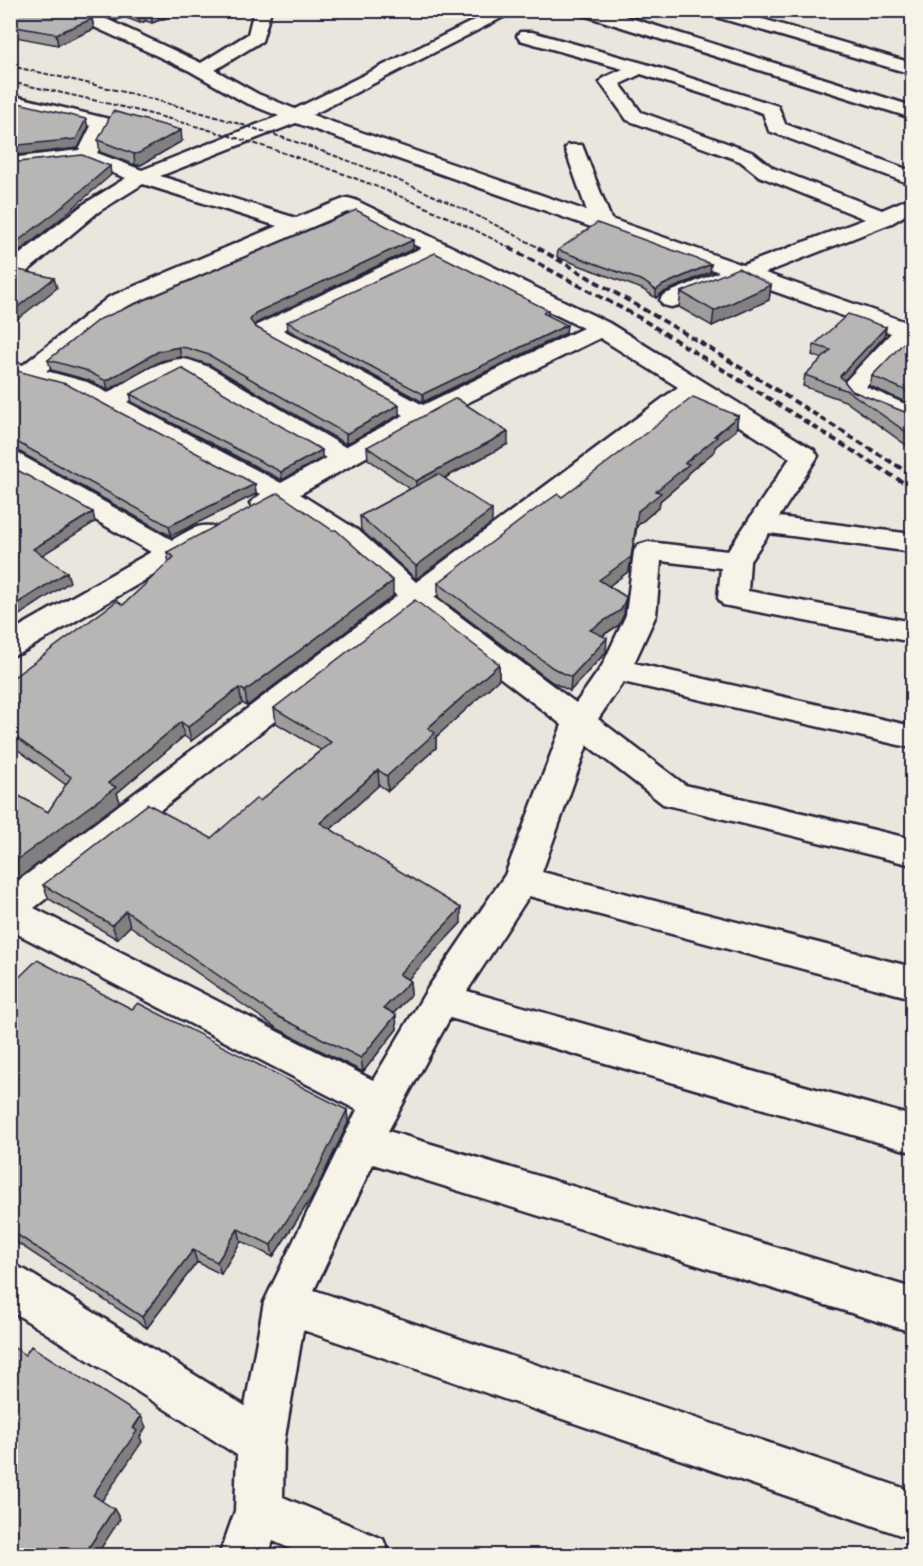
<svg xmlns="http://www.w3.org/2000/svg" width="923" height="1566" font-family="Dekko,sans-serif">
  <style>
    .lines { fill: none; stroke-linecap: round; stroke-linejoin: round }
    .minor-casing { stroke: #22223b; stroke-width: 5 }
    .minor { fill: #f7f3e8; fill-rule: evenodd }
    .rail-far1 { stroke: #22223b; stroke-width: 2; stroke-dasharray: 5 2; stroke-linecap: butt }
    .rail { stroke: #22223b; stroke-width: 4; stroke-dasharray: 7 4; stroke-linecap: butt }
    .wall { fill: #9e9d9c; stroke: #22223b; stroke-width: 1.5 }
    .shaded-wall { fill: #817f7f; stroke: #22223b; stroke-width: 1.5 }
    .building { fill: #b8b6b5; stroke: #22223b; stroke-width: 1.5 }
  </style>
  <rect width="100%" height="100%" fill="#eae6de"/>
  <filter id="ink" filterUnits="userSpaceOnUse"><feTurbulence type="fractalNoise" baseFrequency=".0167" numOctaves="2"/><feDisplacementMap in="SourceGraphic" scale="12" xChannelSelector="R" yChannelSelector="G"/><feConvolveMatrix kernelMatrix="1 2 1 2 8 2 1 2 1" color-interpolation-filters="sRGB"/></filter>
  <g filter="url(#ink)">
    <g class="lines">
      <defs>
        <path id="minor" d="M64,10H87L201,63L248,34L254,10H271L262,41L215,70L258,94L295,109L495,10H517L312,115L587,211L565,149L568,145H582L611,219L743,265L865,219L759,176L740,161L627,120L600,82L603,78L623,69L520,40L517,36L520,32H532L646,64L778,106L785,124L912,171V184L905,182L769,131L763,113L641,74L620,84L641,112L754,153L773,168L882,210L912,197V211L892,223L765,273L912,324V339L866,387L912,407V424L850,400L840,387L891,333L731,276L732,278L729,283L679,305L671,307L663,305L660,300L663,295L719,272L296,123L160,176L296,218L341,200L348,198L355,200L609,323L814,450L818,456L779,517L912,534V552L769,533L750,561L748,591L912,622V642L723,605L718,598L721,568L661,561L656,615L634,663L912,726V748L623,682L598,719L685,785L912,839V865L663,804L587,745L542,872L912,967V998L529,896L467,991L912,1116V1152L450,1018L388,1131L912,1288V1332L373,1164L314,1290L912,1491V1539L303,1330L284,1443L283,1497L383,1539L390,1556H307L273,1541L268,1556H219L235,1511L237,1455L10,1310V1264L25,1270L245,1406L264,1302L357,1110L10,930V887L397,596L339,543L280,505L264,511L254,509L250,503L261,494L69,392L10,376V362L23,365L109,297L277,226L143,184L98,212L18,279L10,281V262L84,204L126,178L84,162L10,170V158L79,150L91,126L10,107V95L109,119L112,123L97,153L142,170L279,116L244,102L190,71L66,14ZM347,212L421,248L257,325L253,330L257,335L404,415L345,447L209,367C200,364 190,359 181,359C156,360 129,381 108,393L87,382L46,371L125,307ZM438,257L583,328L423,405L283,330ZM600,338L678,387L416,582L359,531L300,494L432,420ZM182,374L191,377L326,458L281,483L127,402ZM695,398L790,458L728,551L648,542L638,545L634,551L626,615L602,666L576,703L434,597ZM415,612L562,725L505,875L428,988L373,1080L34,908Z
          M578,10H605L912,106V118L580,14Z
          M704,10H732L912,63V74L706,14Z
          M901,10H912V17L906,16Z
          M10,452L19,454L172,540C187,532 198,522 215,527L219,533L215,539L21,653L10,656V632L151,552L10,471Z"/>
      </defs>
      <use href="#minor" class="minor-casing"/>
      <use href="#minor" class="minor"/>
      <path class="rail-far1" d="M10,66C195,105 375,157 541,249
        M10,82C183,117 355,166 512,249"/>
      <path class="rail" d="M509,248L640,318L912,488
        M538,248L698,341L912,475"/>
    </g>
    <path class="wall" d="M10,10L92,19L94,29L58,45L10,36Z
      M93,10H188L152,23L146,21L140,23L124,17L115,21Z
      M211,10H238L225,16Z
      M98,140L182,141L141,165H135L100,152Z
      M413,249L256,323L254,326L399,415L346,444L210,365L188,358L181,357L161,361L108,390L88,380L51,370L48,360Z
      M558,250L710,272L662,293L656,298L642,289L557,257Z
      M771,285L769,300L712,326L679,307L681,292Z
      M548,310V315L566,333L423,402L288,330L287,322Z
      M886,327L884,337L844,381L852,391L912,415V448L909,447L845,401L803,386L805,375L822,359L812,355L814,345Z
      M912,336V405L870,386L872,376Z
      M10,369L255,484L256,494L171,536L20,452L10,451Z
      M130,394L322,458L282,480L132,402Z
      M738,416L736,430L715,447V451L688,473L687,478L660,501L659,507L637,526L629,571L609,586L626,597L624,614L619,625L602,636L606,652L570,691L552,682L438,597V583L562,497Z
      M508,444L445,478L492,523L416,579L361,530L360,516L410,489L368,459L367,447Z
      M167,552L393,596L247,706L242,703L191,741L184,736L117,793L120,802L16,880L10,876V791L48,812L66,785L10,744V680L123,605L169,563Z
      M499,664V679L436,737V748L388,791L379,785L331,829L461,923L408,979L410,981L411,995L394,1013L397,1029L363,1072L278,1029L130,926L117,939L49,899L43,885L211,838L260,801L321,750L276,723L274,708Z
      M10,986L132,1009L347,1110L348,1123L314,1194L273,1257L241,1241L221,1274L197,1262L147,1328L10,1238Z"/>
    <path class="shaded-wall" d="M114,10H123L124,17L115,21Z
      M144,10L146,21L140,23L138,13Z
      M157,10H188L152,23L151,13Z
      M224,10H238L225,16Z
      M92,19L94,29L58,45L56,34Z
      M86,119L88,128L78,148L10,156V146Z
      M181,130L182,141L141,165H135L134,154Z
      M110,166L111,175L58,221L10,259V247Z
      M413,240V249L256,323L251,330L250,320L255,313Z
      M711,264L710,272L662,293L656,298V290L663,285Z
      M54,278L57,288L10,325V313Z
      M771,285L769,300L712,326L714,311Z
      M567,325L566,333L423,402V394Z
      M886,327L884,337L838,387L840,376Z
      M179,347L181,357L161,361L108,390L106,381L159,351Z
      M399,405V415L346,444V434Z
      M738,416L736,430L715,447V451L688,473L687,478L660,501L659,507L637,526L629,571L598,594L599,580L638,511L656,491L685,463Z
      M508,432V444L416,493V481Z
      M322,450V458L282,480L281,472Z
      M255,484L256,494L171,536L169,526Z
      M492,510V523L416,579V566Z
      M93,512L95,522L36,559L33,549Z
      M67,572L70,582L10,621V608Z
      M393,581V596L247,706L245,691Z
      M625,600L624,614L619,625L589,644L590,630Z
      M607,638L606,652L570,691L571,677Z
      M499,664V679L436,737V748L388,791L387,776L428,728Z
      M239,688L242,703L191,741L188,727Z
      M181,722L184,736L117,793L120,802L16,880L11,865Z
      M378,770L379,785L321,838L320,823Z
      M461,908V923L400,988L399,974Z
      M126,911L130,926L117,939L112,925Z
      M410,981L411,995L385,1022L384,1008Z
      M396,1015L397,1029L363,1072L361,1058Z
      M347,1110L348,1123L314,1194L273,1257L271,1245Z
      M238,1229L241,1241L221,1274L217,1262Z
      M193,1250L197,1262L147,1328L142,1317Z
      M141,1416L146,1427L140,1437L142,1442L99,1505L93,1495Z
      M114,1509L120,1519L96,1556H83Z"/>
    <path class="building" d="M10,10H74L92,19L56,34L10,26Z
      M145,10H157L151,13Z
      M10,101L86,119L76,139L10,146Z
      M113,111L181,130L139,153L134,154L98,140Z
      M82,155L110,166L56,212L10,247V163Z
      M356,210L413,240L255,313L250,320L255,327L399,405L346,434L209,355L187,348L179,347L159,351L106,381L85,370L48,360L98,320Z
      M597,223L711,264L663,285L656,290L643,281L558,250Z
      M435,253L548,310L543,313L567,325L423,394L287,322Z
      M738,268L771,285L714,311L681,292Z
      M19,270L54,278L10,313V272Z
      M848,314L886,327L840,376L852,391L912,415V436L848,391L805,375L831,350L814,345Z
      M911,335L912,336V393L872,376Z
      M181,368L322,450L281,472L130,394Z
      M10,369L66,384L255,484L169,526L17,442L10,441Z
      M693,397L738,416L714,436L717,437L685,463L689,464L656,491L661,493L638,511L631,557L599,580L626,597L625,600L621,610L590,630L607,638L571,677L553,668L438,583L533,511L558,494L562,497Z
      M456,398L508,432L416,481L367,447Z
      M10,466L93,512L33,549L67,572L10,608Z
      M438,474L492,510L416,566L360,516Z
      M278,493L332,530H336L393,581L245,691L239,688L188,727L181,722L108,783L116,787L10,865V791L48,812L71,777L10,733V680L117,601L123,605L174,557L167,552Z
      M415,600L499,664L428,728L435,733L387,776L378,770L320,823L461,908L399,974L410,981L384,1008L396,1015L361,1058L275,1015L126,911L112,925L43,885L148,804L211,838L257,798L260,801L331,742L274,708Z
      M37,960L132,1009L138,1003L347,1110L312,1181L271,1245L238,1229L217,1262L193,1250L142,1317L10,1230V986Z
      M10,1345L25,1355L31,1346L141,1416L133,1428L137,1431L93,1495L114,1509L83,1556H10Z"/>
  </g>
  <rect width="923" height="1566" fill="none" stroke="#f7f3e8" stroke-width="36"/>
  <rect x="18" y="18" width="887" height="1530" fill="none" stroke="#22223b" stroke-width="2" filter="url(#ink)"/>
</svg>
